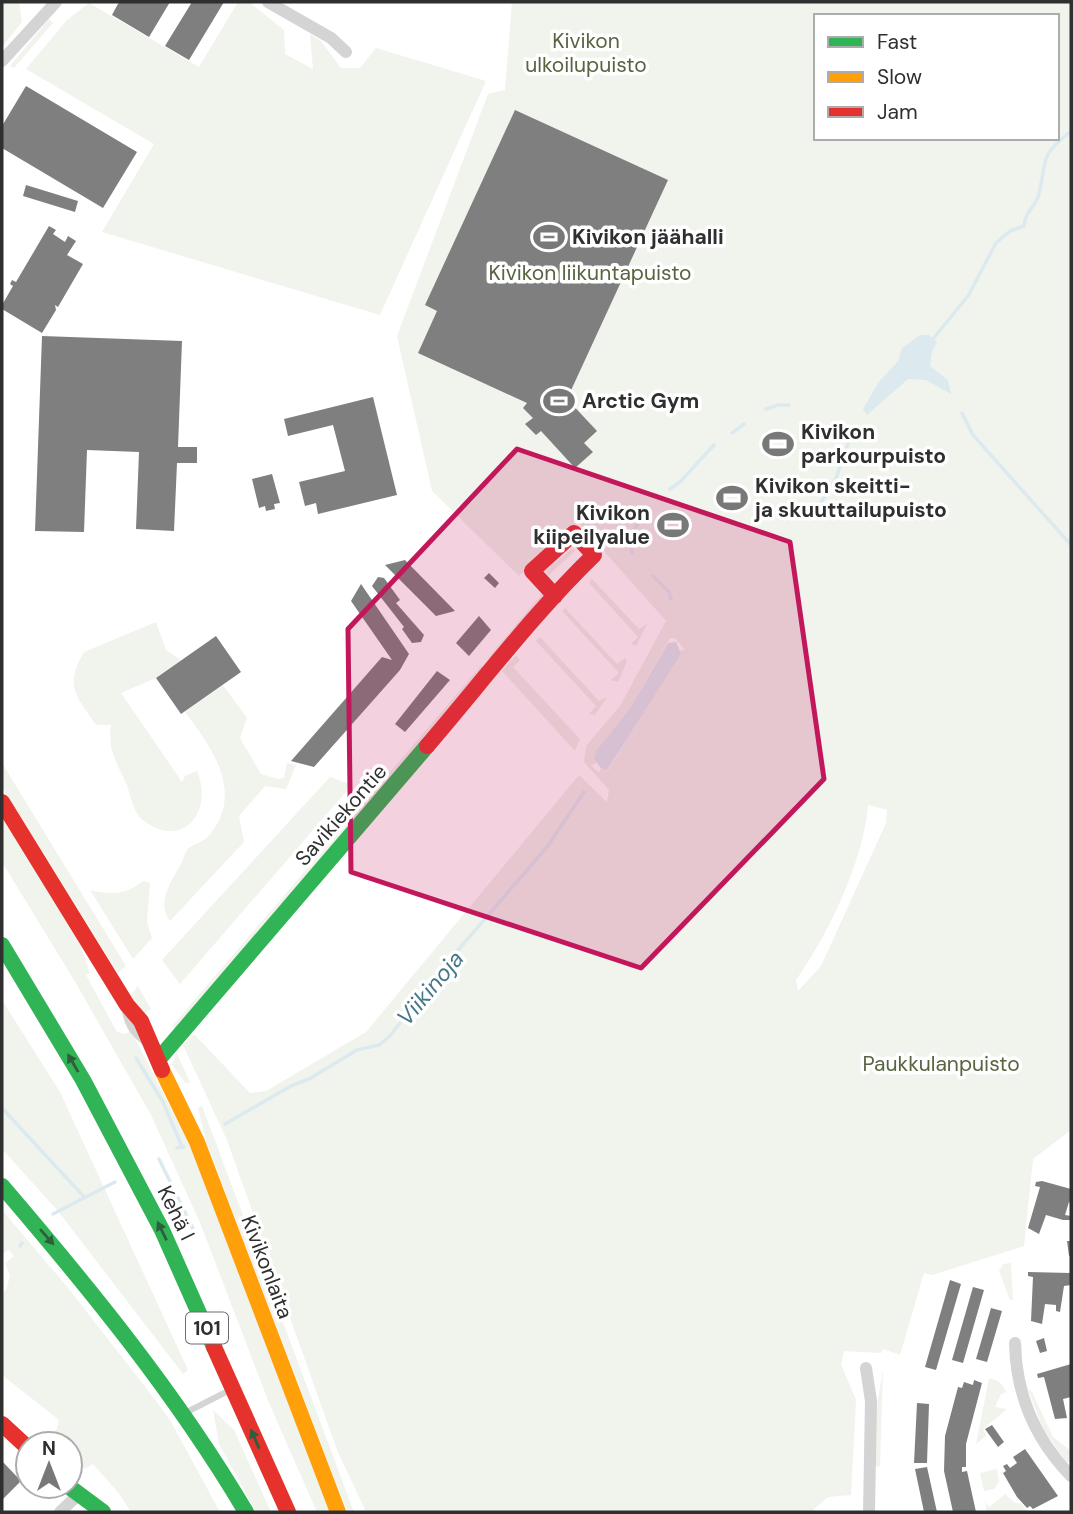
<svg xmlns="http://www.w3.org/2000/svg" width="1073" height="1514" font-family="'DM Sans',sans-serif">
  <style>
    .green { fill: #f1f3ed; fill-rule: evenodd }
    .water { fill: #dceaef }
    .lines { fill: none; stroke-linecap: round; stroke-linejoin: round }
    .stream { stroke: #dceaef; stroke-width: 3.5 }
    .building { fill: #7f7f7f }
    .lane { stroke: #d4d4d4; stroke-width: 6 }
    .street { stroke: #d4d4d4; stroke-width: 12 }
    .fast { stroke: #30b455; stroke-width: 16 }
    .slow { stroke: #ff9f0a; stroke-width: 16 }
    .jam { stroke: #e5322d; stroke-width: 16 }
    .oneway { fill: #2f5e3c }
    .marked { fill: #c2185b; fill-opacity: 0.2; stroke: #c2185b; stroke-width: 5; stroke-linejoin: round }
    .labels { text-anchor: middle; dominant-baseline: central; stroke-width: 7; stroke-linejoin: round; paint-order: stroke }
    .shield { fill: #fff; stroke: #6d6d6d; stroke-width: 2 }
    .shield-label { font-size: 19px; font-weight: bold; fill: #2f2f2f }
    .park-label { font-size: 21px; fill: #576541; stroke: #fff }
    .poi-label { font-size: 21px; font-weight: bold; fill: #2f2f2f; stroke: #fff; text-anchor: start }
    .street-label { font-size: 21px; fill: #2f2f2f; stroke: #fff }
    .water-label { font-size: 23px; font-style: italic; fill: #467688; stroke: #fff }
  </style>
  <rect width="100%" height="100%" fill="#fff"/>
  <path class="green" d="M2,2H19L22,22L2,47Z
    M238,2H249L284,30L285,54L313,69L310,34L321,41L341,68H360L376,48L486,81L380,315L102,232L154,144L26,69L67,20L89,3L199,67Z
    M512,2H1071V1130L1033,1159L1024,1246L932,1275L924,1273L900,1355L883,1349L881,1353L844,1351L841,1364L856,1400L851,1495L828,1497L811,1512H366L337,1450L227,1140L183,1045L194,1034L250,1093L266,1091L366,1032L579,775L607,802L609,790L584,762L586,746L620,706L666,621L578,522L519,576L432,491L397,336L488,94L505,90ZM816,16H1057V138H816ZM670,638H675L685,650H681L608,770L601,768L599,773L591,765L597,763L594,759L596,751L631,707ZM868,805L887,810L886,823L821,966L798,991L796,980C828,935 864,860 868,805Z
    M49,19L53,23L14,68L10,66Z
    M572,549L576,550L548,576L547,569Z
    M592,579L639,629L647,624L636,646L631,644L638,637L589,583Z
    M543,593L544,597L491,663L488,658Z
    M565,608L617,664L625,658L627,661L618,682L611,680L619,673L562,611Z
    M156,622L166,650L181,660L156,678L121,693L182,782L185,776L197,771C214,812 182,851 143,820C132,812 131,793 125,781C115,759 108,750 111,725H96C76,695 64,686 84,652Z
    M540,637L599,701L607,697L595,715L589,714L596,706L536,641Z
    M516,655L520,660L513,667L580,739L575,751L502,671Z
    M481,666L486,668L174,1029L173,1025Z
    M223,685L247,718L240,738L261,774L278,779L284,778L287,763L296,765L286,789L265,786L239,816L244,842L170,921C155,902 173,879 182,862C184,858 185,851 189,848C197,842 205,842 211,833C244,792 211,746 185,712Z
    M2,763L126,966L118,973L2,787Z
    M330,777L352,785L180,984L162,960Z
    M2,817L78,938L90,973L86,975L117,1032L125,1034L131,1031L191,1147L330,1512H317L269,1403L201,1225L151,1115L77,985L2,862Z
    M143,881L150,883L147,922L152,938L133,959L90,890C112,895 126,895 143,881Z
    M138,986L151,1009L142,1015L130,996Z
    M2,1000L60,1092L188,1370L183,1374L58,1211L2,1149Z
    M176,1052L190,1082L186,1084L172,1065Z
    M202,1106L354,1512H348L339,1491L207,1144L198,1108Z
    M2,1210L69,1289L150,1393L170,1420L220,1512H131L118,1492L93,1464L85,1469L70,1459V1444L53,1442L59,1420L2,1375V1293L6,1290L10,1276L5,1263L14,1256L9,1250L2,1254Z
    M1011,1263L1013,1300H1010L999,1271L1003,1264Z
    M883,1370L880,1466L874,1467L875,1417Z
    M989,1379C998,1379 1003,1384 1006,1392L1001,1394L995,1407L1007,1409L983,1429L986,1436L976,1444Z
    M1028,1389L1032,1392L1053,1437L1071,1451L1070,1462H1066L1043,1429Z
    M213,1410L234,1430L271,1512H256L219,1444Z
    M997,1469L999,1482L994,1489L984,1491L980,1473Z
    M1005,1494L1015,1503H1021L1027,1512H987L985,1501L989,1507Z"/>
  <path class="water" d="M920,335H929L937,342L932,351L930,366L948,380L951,394L926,380L908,379L867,415L863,409L878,383L898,361L902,348Z
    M676,642L681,654L607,770L601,768L594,759L596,751L631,707L668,643Z"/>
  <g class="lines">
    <path class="stream" d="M933,339L968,296L996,243L1010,231L1024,226C1025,212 1034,208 1038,197C1048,160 1037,158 1071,131
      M766,409L778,405H789
      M962,413L973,435L1071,545
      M732,433L744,424
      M670,489L680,482L714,445
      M814,514L836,478L848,444L857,428
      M632,553L629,537L645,514
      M653,576L669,592L671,599
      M136,1058L163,1102L182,1147
      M2,1108L85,1198
      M225,1124L291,1086L309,1079L357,1050L379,1045L390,1036L440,971L547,847L584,792
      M177,1148L184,1147
      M159,1159L196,1235
      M53,1214L115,1182
      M20,1246L22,1243"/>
  </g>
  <path class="building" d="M119,2H170L149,37L112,15Z
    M192,2H224L189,60L165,46Z
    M26,86L137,152L103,208L2,148V126Z
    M515,110L668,180L567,399L597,431L584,443L593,452L575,468L541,431L536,435L525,424L533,418L523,408L527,403L418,353L437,311L425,305Z
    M26,185L78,201L75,212L23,196Z
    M49,226L56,230L53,234L65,242L68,236L76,241L67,255L83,264L58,307L55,305L56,310L42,333L2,309V305L13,286L10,284L12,280L16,282Z
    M42,336L182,341L178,447H197V463H177L174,531L136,529L139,452L87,450L84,532L35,531Z
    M373,397L397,495L318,514L316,503L305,506L299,482L345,471L333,425L288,436L284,419Z
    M272,474L280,503L274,504L275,509L266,511L265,506L259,508L252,479Z
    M405,560L455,611L436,616L385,565Z
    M489,573L499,583L495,588L484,578Z
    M378,577L384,578L400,600L396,603L424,635L421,642L412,643L402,629L404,627L372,586Z
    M361,584L409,654L400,670L314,767L291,761L382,657L392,660L351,601Z
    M479,616L491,630L469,656L456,643Z
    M216,636L241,672L181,714L156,678Z
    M437,671L450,680L405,732L395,724Z
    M1042,1181L1071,1189V1203L1069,1202L1065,1215L1071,1216L1070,1220H1063L1046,1215L1039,1234L1028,1228L1040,1187L1035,1186L1036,1182Z
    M1067,1241H1071V1255L1069,1256Z
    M1028,1272L1071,1273V1285L1064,1286L1060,1312L1056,1311V1305L1045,1304L1042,1324L1031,1321L1033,1277L1028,1276Z
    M950,1280L961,1284L936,1370L925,1367Z
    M973,1287L984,1290L963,1363L952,1360Z
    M991,1308L1002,1311L987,1362L976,1359Z
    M1044,1338L1047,1351L1040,1353L1036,1341Z
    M1071,1364V1397L1063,1399L1067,1418L1055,1419L1044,1377L1038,1378L1037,1374Z
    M974,1380L982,1383L966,1444V1467H962V1472L967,1471L976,1512H953L944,1471L945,1436L958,1387L962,1388L964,1382L973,1385Z
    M917,1403L929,1404L927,1463H914Z
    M992,1425L1004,1442L998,1447L985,1429Z
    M1025,1449L1058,1496L1033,1509L1030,1506L1027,1508L1017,1497L1003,1473L1006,1471L1003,1466L1007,1464L1010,1468L1017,1463L1013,1457Z
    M2,1461L21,1481L2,1500Z
    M927,1467L937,1512H924L915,1469Z"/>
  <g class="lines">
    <path class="lane" d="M187,1412L228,1391"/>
    <path class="street" d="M268,2L331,38L346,52
      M2,61L56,2
      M127,1005C129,1022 134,1031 148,1041
      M1015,1343C1016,1394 1035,1439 1071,1476
      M866,1368L871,1401L869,1512
      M60,1512L78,1495"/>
    <path class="fast" d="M2,945L83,1080L162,1230L214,1347
      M158,1060L427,746
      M2,1186C91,1290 176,1394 246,1512
      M68,1486L103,1512"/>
    <path class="slow" d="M162,1070L197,1142L338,1512"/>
    <path class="jam" d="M427,746C482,682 534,613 594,555L574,533L532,571L555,596
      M2,802L127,1005L141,1021L162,1070
      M214,1347L288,1512
      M2,1424L28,1448"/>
  </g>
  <defs><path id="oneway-solid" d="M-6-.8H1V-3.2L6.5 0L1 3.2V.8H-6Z" transform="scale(1.75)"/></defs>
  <g class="oneway">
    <use href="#oneway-solid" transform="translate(73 1063) rotate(-120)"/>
    <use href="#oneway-solid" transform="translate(162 1231) rotate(-116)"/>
    <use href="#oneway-solid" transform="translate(47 1237) rotate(49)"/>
    <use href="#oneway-solid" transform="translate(255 1439) rotate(-114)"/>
  </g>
  <path class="marked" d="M517,449L790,542L824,779L641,968L351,872L348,629Z"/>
  <defs>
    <symbol id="stadium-bare" viewBox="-9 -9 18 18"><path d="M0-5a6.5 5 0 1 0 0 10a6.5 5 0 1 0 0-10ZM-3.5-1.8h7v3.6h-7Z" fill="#787878" stroke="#fff" stroke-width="2.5" paint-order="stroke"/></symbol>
  </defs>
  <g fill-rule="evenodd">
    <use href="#stadium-bare" x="527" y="215" width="44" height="44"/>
    <use href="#stadium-bare" x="537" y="379" width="44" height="44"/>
    <use href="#stadium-bare" x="756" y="422" width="44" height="44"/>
    <use href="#stadium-bare" x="710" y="476" width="44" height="44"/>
    <use href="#stadium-bare" x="651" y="503" width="44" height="44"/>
  </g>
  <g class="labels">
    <rect class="shield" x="186" y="1312.5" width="42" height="31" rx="5"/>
    <g class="shield-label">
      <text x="207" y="1328">101</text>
    </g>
    <g class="park-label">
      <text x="586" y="41">Kivikon<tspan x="586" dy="24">ulkoilupuisto</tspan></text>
      <text x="590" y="273">Kivikon liikuntapuisto</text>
      <text x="941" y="1064">Paukkulanpuisto</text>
    </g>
    <g class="poi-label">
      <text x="572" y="237">Kivikon jäähalli</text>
      <text x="582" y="401">Arctic Gym</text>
      <text x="801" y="432">Kivikon<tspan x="801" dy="24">parkourpuisto</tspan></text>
      <text x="755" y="486">Kivikon skeitti-<tspan x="755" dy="24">ja skuuttailupuisto</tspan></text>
      <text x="650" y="513" text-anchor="end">Kivikon<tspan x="650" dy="24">kiipeilyalue</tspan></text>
    </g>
    <g class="street-label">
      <text transform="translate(341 815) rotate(-49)">Savikiekontie</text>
      <text transform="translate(176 1213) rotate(64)">Kehä I</text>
      <text transform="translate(267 1267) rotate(69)">Kivikonlaita</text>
    </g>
    <g class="water-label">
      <text transform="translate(430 988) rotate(-50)">Viikinoja</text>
    </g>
  </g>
  <rect width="1073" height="1514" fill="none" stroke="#2f2f2f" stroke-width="7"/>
  <rect x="814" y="14" width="245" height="126" fill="#ffffff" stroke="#acacac" stroke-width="2"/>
  <rect x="828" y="37" width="35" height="10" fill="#30b455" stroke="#acacac" stroke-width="2"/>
  <text x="877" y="49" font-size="21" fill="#2f2f2f">Fast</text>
  <rect x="828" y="72" width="35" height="10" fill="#ff9f0a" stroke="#acacac" stroke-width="2"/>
  <text x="877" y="84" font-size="21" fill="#2f2f2f">Slow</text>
  <rect x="828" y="107" width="35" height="10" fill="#e5322d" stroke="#acacac" stroke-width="2"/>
  <text x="877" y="119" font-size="21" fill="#2f2f2f">Jam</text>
  <g transform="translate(49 1465)"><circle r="33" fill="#ffffff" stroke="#acacac" stroke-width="2"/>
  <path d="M0-5L12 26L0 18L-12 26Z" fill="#787878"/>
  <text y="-10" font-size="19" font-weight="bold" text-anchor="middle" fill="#2f2f2f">N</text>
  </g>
</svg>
